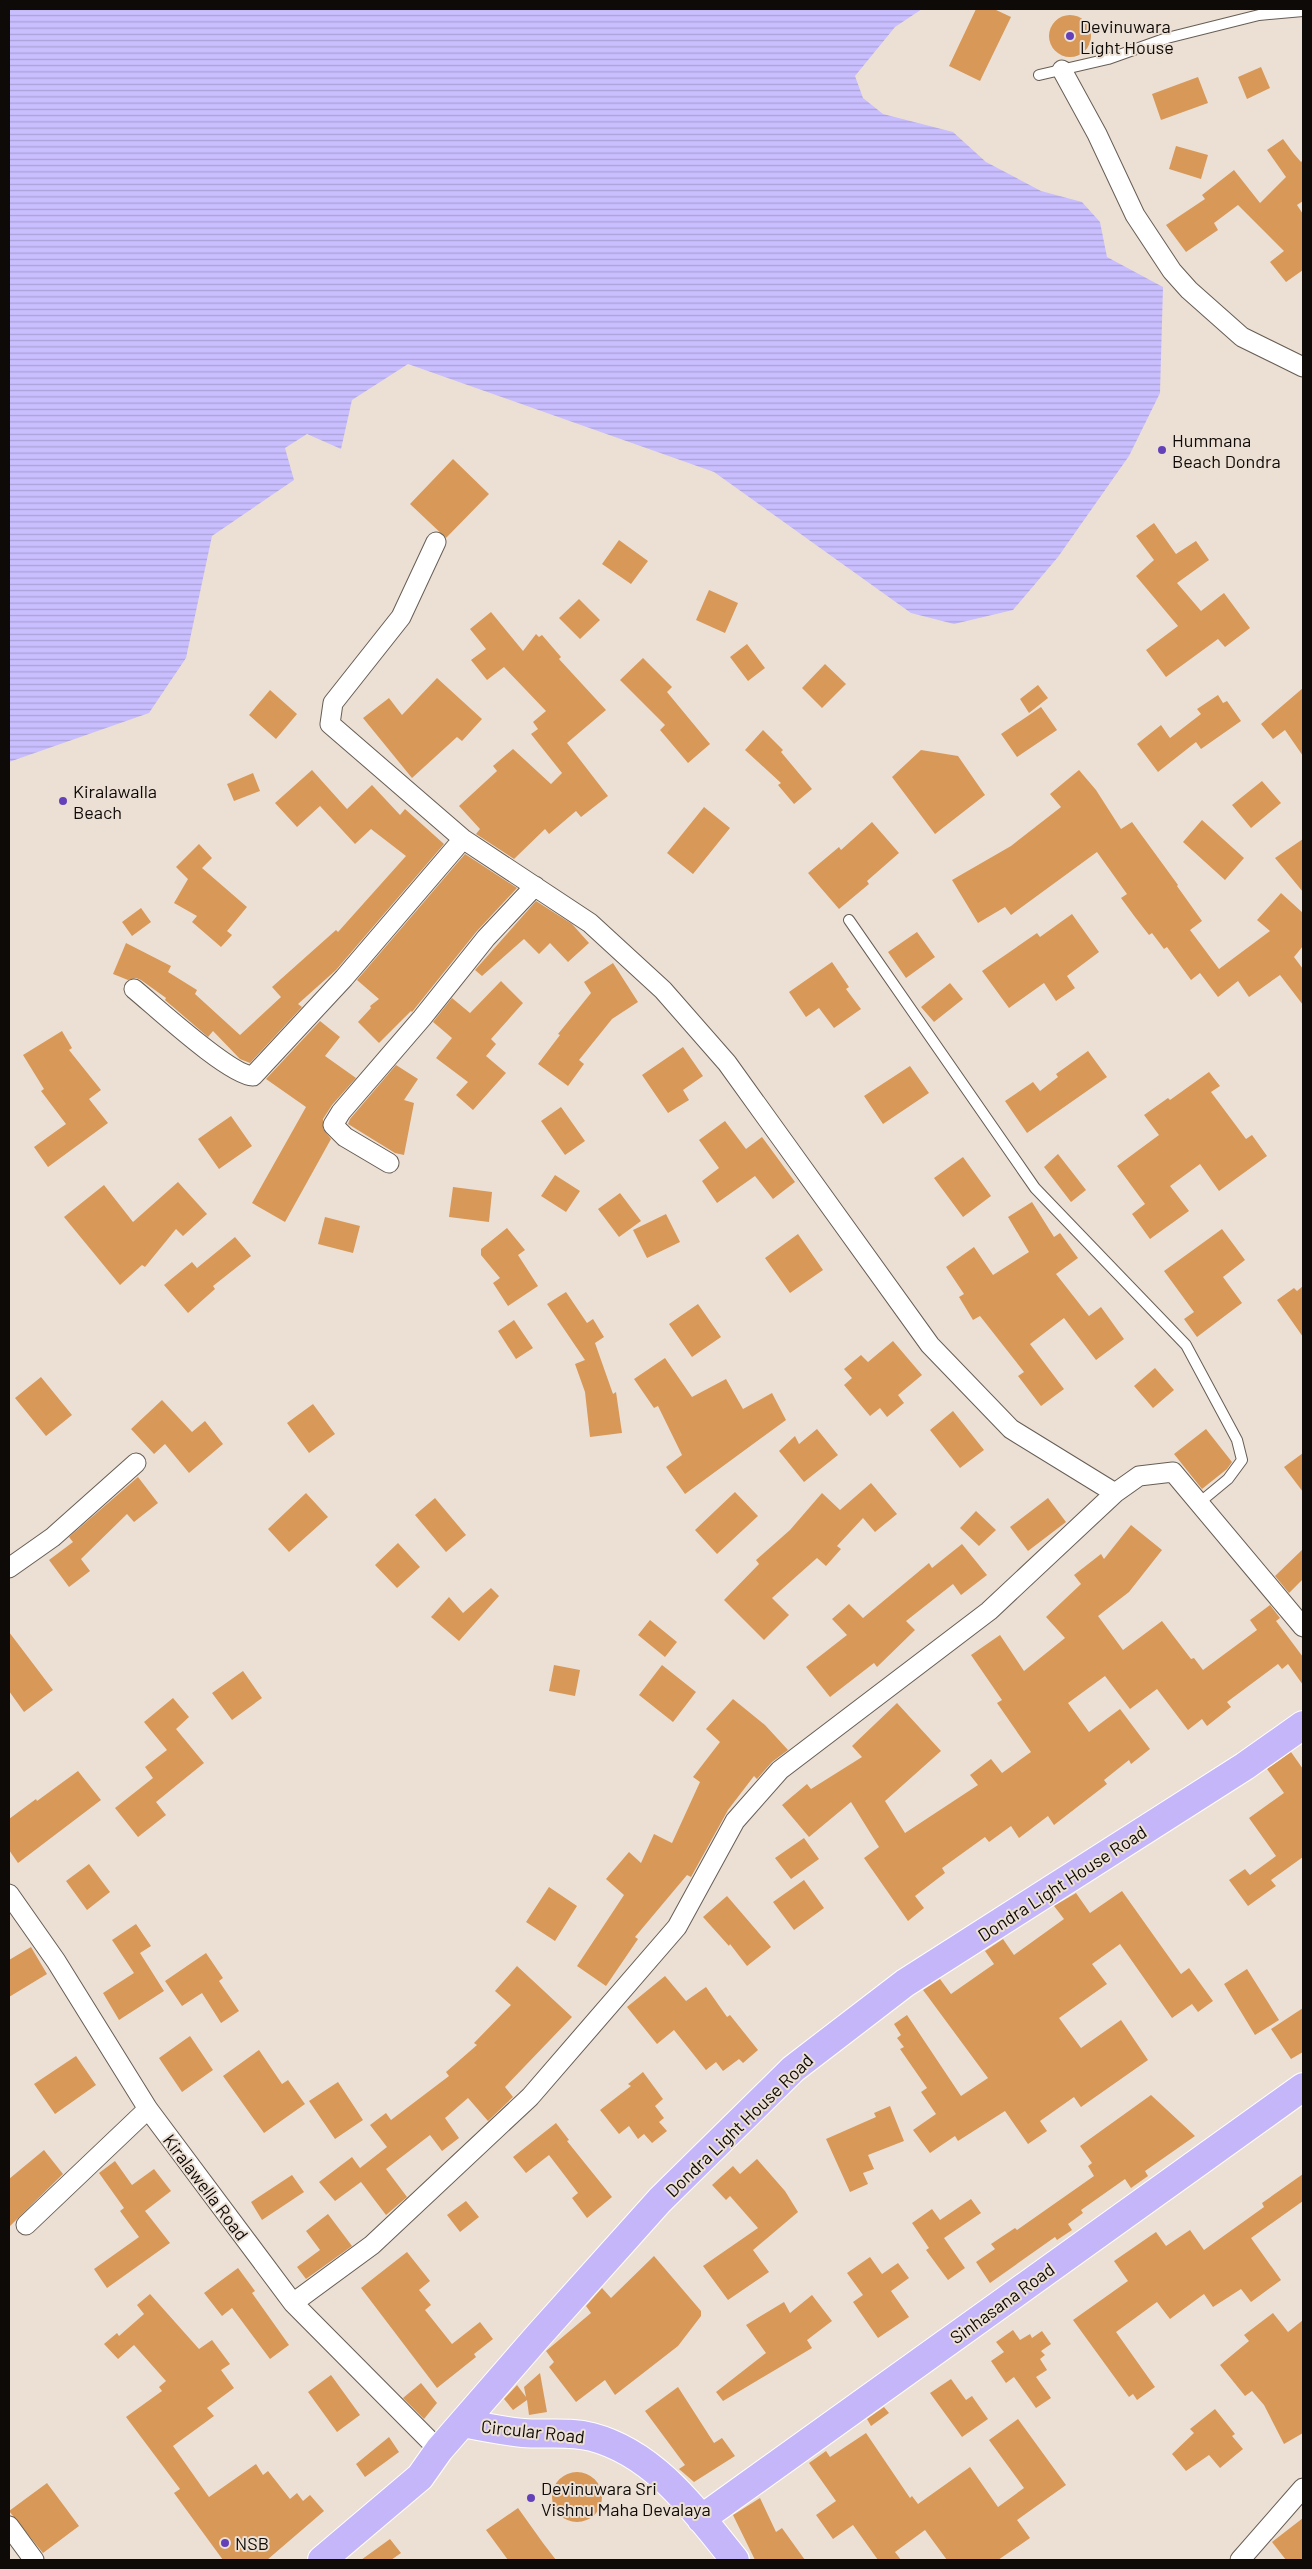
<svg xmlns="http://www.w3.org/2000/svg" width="1312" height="2569" font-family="Barlow,sans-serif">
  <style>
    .water { fill: url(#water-rules) }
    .building { fill: #d89858 }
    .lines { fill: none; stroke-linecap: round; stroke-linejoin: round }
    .lane-casing { stroke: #675d54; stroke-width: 12 }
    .street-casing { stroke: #675d54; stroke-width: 21 }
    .primary-casing { stroke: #fff; stroke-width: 30 }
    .lane { stroke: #fff; stroke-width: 10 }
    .street { stroke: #fff; stroke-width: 19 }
    .primary { stroke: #c5b6fa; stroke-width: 28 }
    .poi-dot { fill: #6541b9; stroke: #ece0d5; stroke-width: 2 }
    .labels { text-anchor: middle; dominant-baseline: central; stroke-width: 4; stroke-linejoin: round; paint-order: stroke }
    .poi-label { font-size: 18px; fill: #0e0a07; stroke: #ece0d5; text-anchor: start }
    .street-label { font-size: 18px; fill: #0e0a07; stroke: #ece0d5 }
  </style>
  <defs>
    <pattern id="water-rules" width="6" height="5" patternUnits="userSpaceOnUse" patternTransform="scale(1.25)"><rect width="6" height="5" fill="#c9befe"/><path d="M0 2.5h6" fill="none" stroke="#aba2d8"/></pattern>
  </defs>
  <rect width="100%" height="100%" fill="#ece0d5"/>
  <path class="water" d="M9,9H922L895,27L855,76L863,98L883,114L953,132L986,162L1041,191L1082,202L1100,222L1107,257L1163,287L1160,393L1129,456L1058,557L1013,610L954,624L911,613L714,472L408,364L352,400L341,449L307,434L285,448L294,480L212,536L186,658L149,713L9,762Z"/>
  <path class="building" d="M976,9H994L1011,17L980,81L949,66Z
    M1049 36a21 21 0 1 1 42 0a21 21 0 1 1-42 0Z
    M1261,67L1270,88L1247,99L1238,77Z
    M1198,77L1208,103L1161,120L1152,94Z
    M1283,139L1294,154L1301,162L1303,160V201L1297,205L1303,214V270L1286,282L1270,262L1284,251L1238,205L1214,223L1218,230L1186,252L1166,225L1205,199L1202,195L1234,170L1260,203L1286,177L1267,150Z
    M1176,146L1208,155L1201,179L1169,169Z
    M453,459L489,494L446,538L410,504Z
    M1154,523L1176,554L1196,541L1209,560L1177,583L1201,611L1224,593L1250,628L1225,647L1218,639L1166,677L1146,650L1178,626L1136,576L1154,560L1136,536Z
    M619,540L648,561L631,584L602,564Z
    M709,590L738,603L725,633L696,620Z
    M579,599L600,620L580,639L559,618Z
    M491,612L523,651L536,634L539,637L542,635L561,657L559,659L606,710L567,743L608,796L581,817L576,811L549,834L545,829L514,859L476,834L480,829L459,806L497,771L493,766L513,749L551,784L562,773L531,734L538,729L533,722L546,711L504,667L487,680L471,660L486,649L470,629Z
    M747,644L765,668L748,681L730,657Z
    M643,658L672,687L667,692L710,744L688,763L660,730L665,725L620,680Z
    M825,664L846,684L822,708L802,688Z
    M437,678L482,719L462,741L457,737L412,778L363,718L389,698L402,715Z
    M1038,685L1048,698L1029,713L1020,699Z
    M1303,688V756L1285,730L1273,739L1261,724Z
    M270,690L297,714L276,739L249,715Z
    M1218,695L1223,703L1227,701L1241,721L1201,749L1196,742L1158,772L1137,744L1161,725L1170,738L1201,714L1197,709Z
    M1041,707L1057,730L1017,757L1001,734Z
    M763,730L783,750L781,752L812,789L794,804L778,785L781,783L745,750Z
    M921,750L958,756L985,795L935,834L892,777Z
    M312,770L347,809L372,785L400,815L405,809L444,844L336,970L298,1004L302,1007L250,1063L240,1059L213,1031L208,1037L165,1000L166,998L141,980L136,978L128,980L113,974L126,943L171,966L168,972L197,990L195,994L240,1035L281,997L272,987L336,930L338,932L406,856L371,829L355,844L320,806L297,827L275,803Z
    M1079,770L1096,790L1121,829L1132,822L1178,885L1177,886L1202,921L1190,930L1219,969L1270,931L1257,920L1281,893L1303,913V946L1294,957L1303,969V1005L1280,975L1249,997L1238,981L1218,997L1200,973L1191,980L1167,947L1164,949L1152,933L1149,935L1135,917L1121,898L1127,894L1097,852L1011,915L1005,907L978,923L952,880L1011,846L1061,807L1050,794Z
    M253,773L260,791L234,801L227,784Z
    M1262,781L1281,803L1251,828L1232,805Z
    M704,807L730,828L693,874L667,853Z
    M1202,820L1244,858L1225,880L1183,842Z
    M872,822L899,853L867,881L869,884L839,909L808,873L839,847L841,850Z
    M1303,839V892L1275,858Z
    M199,844L212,858L202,868L247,907L227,931L232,935L221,947L192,922L197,916L174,903L188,879L176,867Z
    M465,854L517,888L477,931L412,1012L411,1011L379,1043L358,1022L371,1008L370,1006L379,999L357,980Z
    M536,901L572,924L589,943L568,962L550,943L539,954L524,939L482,976L475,970Z
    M141,908L151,922L132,936L122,922Z
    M1072,914L1099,952L1067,976L1075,988L1056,1001L1044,983L1009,1008L982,971L1037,933L1040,937Z
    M917,932L935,957L906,978L888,952Z
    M832,962L849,987L846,989L861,1009L834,1028L819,1008L806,1017L789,992Z
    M613,963L638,1002L612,1019L579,1060L584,1064L568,1086L538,1064L560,1035L558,1034L591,993L584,982Z
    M501,981L523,1003L491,1039L496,1044L486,1056L506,1073L473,1110L456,1095L468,1082L436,1058L452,1038L433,1022L452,998L470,1013Z
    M950,983L963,999L934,1022L921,1007Z
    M320,1021L340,1037L325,1056L356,1078L332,1105L323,1119V1129L331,1139L285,1222L252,1203L306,1107L266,1079Z
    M62,1031L72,1048L69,1050L101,1090L89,1099L108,1123L48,1167L34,1147L66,1124L41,1091L44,1089L23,1055Z
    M683,1047L703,1076L683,1090L689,1100L668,1113L642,1075Z
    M1088,1051L1107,1077L1027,1133L1005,1101L1033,1082L1040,1091L1058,1077L1056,1074Z
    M396,1065L418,1079L404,1100L414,1103L404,1155L395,1153L348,1124L350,1119Z
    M910,1066L929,1093L883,1124L864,1096Z
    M1209,1072L1220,1086L1211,1092L1246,1139L1252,1135L1267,1156L1219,1191L1200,1164L1170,1186L1189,1211L1150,1239L1132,1214L1145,1204L1117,1166L1159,1135L1144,1115L1168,1098L1170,1100Z
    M561,1107L585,1141L565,1155L541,1121Z
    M231,1116L252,1146L219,1169L198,1139Z
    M725,1121L746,1149L762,1137L795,1182L773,1199L755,1176L717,1203L702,1181L719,1168L699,1140Z
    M1058,1154L1086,1190L1071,1202L1044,1167Z
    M963,1157L991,1196L963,1217L934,1178Z
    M555,1175L580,1191L566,1212L541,1196Z
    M178,1182L207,1214L183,1236L176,1229L145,1267L142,1265L120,1285L64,1217L104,1185L133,1222Z
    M453,1187L492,1192L489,1222L449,1217Z
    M620,1193L641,1221L619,1237L598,1209Z
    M1032,1202L1054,1237L1060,1233L1078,1258L1056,1274L1089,1316L1101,1307L1124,1339L1096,1360L1064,1318L1030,1344L1064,1389L1041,1406L1018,1376L1024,1372L980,1316L973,1320L959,1297L964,1294L946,1267L974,1247L993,1275L1029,1252L1008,1217Z
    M666,1214L680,1242L647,1258L633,1230Z
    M325,1217L360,1226L353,1253L318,1244Z
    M507,1228L525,1250L518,1255L538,1286L508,1306L493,1283L500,1278L481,1255V1249Z
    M1222,1229L1245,1260L1223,1277L1242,1303L1197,1337L1184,1319L1194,1312L1164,1271Z
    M798,1234L823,1270L790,1293L765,1258Z
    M235,1237L251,1256L213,1286L215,1289L188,1313L164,1285L192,1262L197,1268Z
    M1303,1286V1337L1277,1300L1294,1288L1297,1291Z
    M566,1292L587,1323L593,1319L604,1337L595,1343L613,1394L616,1392L622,1433L590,1437L585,1392L575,1364L585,1360L547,1304Z
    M698,1304L721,1337L692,1357L669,1324Z
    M514,1320L533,1348L516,1359L498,1331Z
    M893,1341L922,1375L898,1395L904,1403L887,1417L880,1408L870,1416L844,1385L852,1378L844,1369L861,1355L868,1362Z
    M665,1358L692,1397L726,1379L743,1409L772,1393L786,1420L685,1494L666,1467L682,1455L658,1406L654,1408L634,1379Z
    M1155,1368L1174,1390L1153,1408L1134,1386Z
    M41,1377L72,1415L46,1436L15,1398Z
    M162,1400L192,1432L205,1421L223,1444L189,1473L165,1444L154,1454L131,1429Z
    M313,1404L335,1434L309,1453L287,1423Z
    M953,1411L984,1450L960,1468L930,1430Z
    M817,1429L838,1455L804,1482L779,1451L795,1436L799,1444Z
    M1206,1429L1232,1462L1227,1469L1202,1489L1174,1454Z
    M1303,1453V1492L1284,1467Z
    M138,1477L158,1503L134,1522L127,1514L81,1559L90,1571L69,1587L49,1560L73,1542L69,1537Z
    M871,1483L897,1514L875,1532L863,1518L837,1546L841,1549L826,1566L817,1558L772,1598L789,1615L764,1640L724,1600L759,1564L756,1560L790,1530L822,1493L840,1510Z
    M735,1492L758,1516L717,1554L695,1530Z
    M306,1493L328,1517L289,1552L268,1529Z
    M435,1498L466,1535L446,1552L415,1515Z
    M1048,1498L1066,1522L1028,1551L1010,1527Z
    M976,1511L996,1530L979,1546L960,1528Z
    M1131,1525L1162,1550L1129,1592L1098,1616L1123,1650L1162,1621L1191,1659L1194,1658L1203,1670L1257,1630L1250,1620L1270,1605L1280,1618L1276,1621L1303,1657V1685L1288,1664L1282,1669L1278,1664L1227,1702L1231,1707L1207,1726L1202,1719L1188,1730L1157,1689L1130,1709L1105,1676L1068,1703L1089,1732L1120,1709L1150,1749L1131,1764L1129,1760L1104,1780L1107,1784L1054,1825L1048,1816L1019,1838L1011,1826L989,1842L985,1837L942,1868L945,1873L915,1896L924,1908L908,1921L864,1858L879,1847L851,1802L809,1837L782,1805L807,1784L811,1789L862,1757L852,1746L897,1703L941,1751L885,1801L905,1833L978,1785L970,1775L991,1759L1002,1773L1031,1752L997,1703L1002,1700L971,1655L1000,1635L1024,1671L1065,1638L1046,1617L1081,1584L1074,1575L1101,1554L1104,1559Z
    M398,1543L420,1567L397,1588L375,1565Z
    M962,1544L987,1575L961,1595L953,1584L906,1621L915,1630L877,1667L874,1663L830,1697L806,1667L847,1635L832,1619L849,1604L863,1618L929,1563L932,1568Z
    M1303,1549V1579L1289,1593L1275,1576Z
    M491,1588L499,1596L459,1641L431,1617L449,1597L463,1613Z
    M650,1620L677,1642L665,1657L638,1635Z
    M9,1632L53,1690L24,1712L9,1691Z
    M554,1665L580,1670L575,1696L549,1691Z
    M662,1665L696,1692L673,1722L639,1695Z
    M243,1671L262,1698L232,1720L212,1693Z
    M173,1698L189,1717L176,1729L204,1763L156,1802L166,1815L138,1837L115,1808L153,1778L145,1767L167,1750L144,1722Z
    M733,1699L765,1725L788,1750L772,1762L757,1779L754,1776L728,1810L691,1877L687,1875L635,1937L638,1939L606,1986L577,1966L624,1895L606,1879L629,1852L641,1863L654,1834L672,1843L700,1782L693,1777L720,1742L706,1729Z
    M1291,1752L1303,1769V1857L1271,1880L1276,1886L1248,1906L1229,1880L1245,1869L1250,1875L1276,1856L1249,1818L1284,1793L1267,1769Z
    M78,1771L101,1800L18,1863L9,1850V1819L36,1799L37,1801Z
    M804,1838L819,1859L791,1879L775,1858Z
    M89,1864L110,1892L87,1910L66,1881Z
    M804,1880L824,1908L794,1930L773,1902Z
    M549,1887L577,1906L555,1941L526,1922Z
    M1122,1891L1181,1974L1189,1968L1213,2001L1198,2012L1192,2004L1172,2018L1120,1944L1092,1964L1107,1984L1059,2018L1081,2048L1121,2020L1148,2060L1081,2107L1074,2097L1040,2121L1047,2131L1028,2144L1005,2111L958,2141L955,2136L930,2153L913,2130L936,2114L921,2092L927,2088L900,2049L904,2047L897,2038L901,2035L894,2024L907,2015L961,2096L988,2078L923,1990L940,1979L951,1994L994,1964L985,1951L1003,1939L1014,1955L1064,1919L1054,1906L1076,1893L1090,1913Z
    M727,1896L771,1947L747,1966L730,1944L729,1946L703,1917Z
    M136,1924L151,1946L140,1953L164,1991L119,2020L103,1993L134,1973L112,1940Z
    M31,1947L47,1974L9,1997V1960Z
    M206,1953L223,1978L219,1981L239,2011L221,2023L202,1993L182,2006L165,1981Z
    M517,1966L572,2017L505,2087L513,2097L488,2121L468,2098L445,2118L459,2138L442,2151L430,2135L386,2169L407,2197L386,2215L361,2182L335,2201L319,2182L352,2157L360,2168L387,2147L370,2125L386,2113L391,2120L449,2076L446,2072L477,2045L474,2043L511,2005L495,1991Z
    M1247,1969L1279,2020L1255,2035L1224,1984Z
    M665,1976L686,2001L706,1987L727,2017L730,2015L758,2050L743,2063L739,2059L723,2071L716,2062L706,2070L674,2030L657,2044L627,2007Z
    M1303,2008V2052L1291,2059L1271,2029Z
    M190,2036L213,2070L182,2092L159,2058Z
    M259,2050L282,2084L288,2080L305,2104L264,2133L223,2076Z
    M76,2056L96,2085L55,2114L34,2084Z
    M643,2072L663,2099L655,2106L664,2118L659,2122L667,2131L652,2143L644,2134L638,2139L629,2126L619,2134L600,2110L631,2086L628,2084Z
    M338,2082L363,2120L335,2139L309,2101Z
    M1151,2095L1195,2136L1145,2171L1148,2176L1131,2188L1125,2179L1081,2210L1083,2213L1068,2224L1072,2230L1057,2240L1055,2237L990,2283L976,2262L995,2249L991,2244L1015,2228L1017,2230L1094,2176L1088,2166L1092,2163L1080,2146Z
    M890,2106L904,2141L868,2155L874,2169L863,2173L868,2184L850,2192L826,2139L876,2117L874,2113Z
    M556,2123L569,2140L567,2141L612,2197L587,2218L572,2198L578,2193L549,2155L526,2173L513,2157Z
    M44,2150L63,2174L9,2227V2179Z
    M757,2159L785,2191L798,2212L753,2250L769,2272L728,2300L703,2266L758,2228L730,2196L726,2200L712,2185L733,2166L740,2174Z
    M115,2161L132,2185L154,2169L171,2191L145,2211L170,2243L107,2288L94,2269L139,2237L120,2211L124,2208L99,2173Z
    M1303,2174V2201L1251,2238L1281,2280L1251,2302L1241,2289L1213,2307L1204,2294L1170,2319L1157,2302L1116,2332L1155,2387L1137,2400L1133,2394L1129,2397L1073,2320L1128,2281L1114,2261L1156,2232L1166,2246L1190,2230L1204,2250L1264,2207L1262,2203Z
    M292,2175L304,2192L262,2220L251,2202Z
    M971,2199L981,2213L944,2238L965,2268L948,2280L926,2250L929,2248L912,2223L932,2209L940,2220Z
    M466,2201L479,2217L460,2232L447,2215Z
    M328,2214L352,2246L306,2279L297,2267L320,2250L306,2231Z
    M407,2252L430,2281L419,2290L431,2305L425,2310L452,2344L480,2322L493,2339L474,2354L476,2357L437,2388L361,2288Z
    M654,2256L701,2311V2316L678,2346L615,2395L605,2380L576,2402L549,2367L554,2362L546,2351L591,2313L586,2306L602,2288L611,2298Z
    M870,2257L882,2274L898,2263L909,2278L891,2291L909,2317L878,2338L853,2302L863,2295L847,2273Z
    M238,2268L255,2291L252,2293L289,2345L270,2359L232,2308L222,2316L204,2293Z
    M150,2294L199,2349L212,2340L230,2364L221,2370L234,2388L207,2408L214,2416L173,2446L209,2497L256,2464L263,2475L268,2471L290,2499L297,2493L303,2501L310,2495L324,2511L267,2560H223L174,2493L180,2489L126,2417L162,2391L159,2387L166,2381L134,2345L118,2359L104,2344L117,2333L119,2336L144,2314L137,2305Z
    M812,2295L832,2321L807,2340L812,2348L723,2401L716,2392L766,2353L746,2325L784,2302L790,2313Z
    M1273,2313L1288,2332L1303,2320V2433L1284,2444L1264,2405L1252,2391L1245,2396L1220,2365L1249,2341L1244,2335Z
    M1013,2330L1020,2340L1030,2334L1032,2338L1042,2331L1051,2344L1041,2351L1045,2355L1040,2359L1047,2370L1036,2377L1051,2398L1036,2408L1014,2377L1006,2383L991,2361L1004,2352L996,2342Z
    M540,2373L547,2412L529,2415L527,2400L513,2410L504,2399L517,2385L526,2397L524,2387Z
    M331,2375L360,2415L337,2432L308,2392Z
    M951,2379L966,2400L972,2396L988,2419L962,2437L930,2393Z
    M421,2383L437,2403L424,2419L403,2398Z
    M678,2387L714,2443L722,2438L735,2456L694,2482L679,2469L685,2465L645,2411Z
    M884,2407L889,2413L871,2426L867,2419Z
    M1215,2409L1235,2434L1232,2436L1243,2449L1220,2468L1209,2455L1186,2471L1172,2454L1194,2433L1190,2429Z
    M1018,2419L1066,2485L1017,2520L1030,2538L998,2560H947L925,2530L895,2552L901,2560H878L853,2525L833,2539L816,2515L836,2501L809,2463L826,2451L830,2457L866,2433L910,2498L912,2496L918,2504L970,2467L998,2507L1024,2488L989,2440Z
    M389,2437L399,2452L365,2477L356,2464Z
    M552 2497a25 25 0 1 1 50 0a25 25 0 1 1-50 0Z
    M47,2483L79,2526L43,2553L9,2511Z
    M760,2498L776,2532L782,2528L805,2560H755L733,2515Z
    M518,2508L543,2543L556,2560H508L486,2530Z
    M1303,2518V2560H1286L1272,2542Z
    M390,2539L401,2553L391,2560H361Z"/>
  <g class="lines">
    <defs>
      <path id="lane" d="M1039,75L1108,59L1167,38L1259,15L1303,11
        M849,920L1035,1188L1186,1345L1237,1440L1242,1460L1228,1479L1199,1503"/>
      <path id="street" d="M1062,70L1097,134L1135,215L1172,271L1189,290L1242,337L1303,367
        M436,542L401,617L333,703L330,724L463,839L590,923L663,990L727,1063L930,1345L1011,1429L1115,1493
        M134,989C156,1007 229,1075 253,1076L344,978L463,839
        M389,1163L345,1137L333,1125L341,1112L422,1018L486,938L535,886
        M9,1568L53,1537L136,1463
        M9,1894L56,1961L148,2109L293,2303L439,2450
        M26,2225L148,2109
        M293,2303L372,2245L530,2097L677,1927L735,1821L780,1770L989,1611L1115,1493L1139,1476L1173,1472L1303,1627
        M9,2526L34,2560
        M1240,2560L1303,2488"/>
      <path id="primary" d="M463,2423C483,2427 503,2431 523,2433C546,2435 569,2431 592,2437C656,2454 696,2512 735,2560
        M701,2519L1303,2087
        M322,2560L420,2477L439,2450L539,2335L660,2200L793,2069L905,1983L1245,1766L1303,1725"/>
    </defs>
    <use href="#lane" class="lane-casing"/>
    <use href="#street" class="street-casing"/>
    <use href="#primary" class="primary-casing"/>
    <use href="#lane" class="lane"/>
    <use href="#street" class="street"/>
    <use href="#primary" class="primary"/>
  </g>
  <g class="poi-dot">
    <circle cx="1070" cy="36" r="5"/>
    <circle cx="1162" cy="450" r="5"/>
    <circle cx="63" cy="801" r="5"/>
    <circle cx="531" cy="2498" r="5"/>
    <circle cx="225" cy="2543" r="5"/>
  </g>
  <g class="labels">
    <g class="poi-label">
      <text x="1080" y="26">Devinuwara<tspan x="1080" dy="21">Light House</tspan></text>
      <text x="1172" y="440">Hummana<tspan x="1172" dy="21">Beach Dondra</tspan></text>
      <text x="73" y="791">Kiralawalla<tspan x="73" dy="21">Beach</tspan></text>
      <text x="541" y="2488">Devinuwara Sri<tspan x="541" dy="21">Vishnu Maha Devalaya</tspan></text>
      <text x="235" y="2543">NSB</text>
    </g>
    <g class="street-label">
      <text transform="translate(1062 1883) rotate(-33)">Dondra Light House Road</text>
      <text transform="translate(739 2125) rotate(-44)">Dondra Light House Road</text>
      <text transform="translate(206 2187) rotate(53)">Kiralawella Road</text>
      <text transform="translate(1002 2303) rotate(-36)">Sinhasana Road</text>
      <text transform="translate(533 2431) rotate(6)">Circular Road</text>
    </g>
  </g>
  <rect width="1312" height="2569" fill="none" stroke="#0e0a07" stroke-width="20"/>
</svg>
